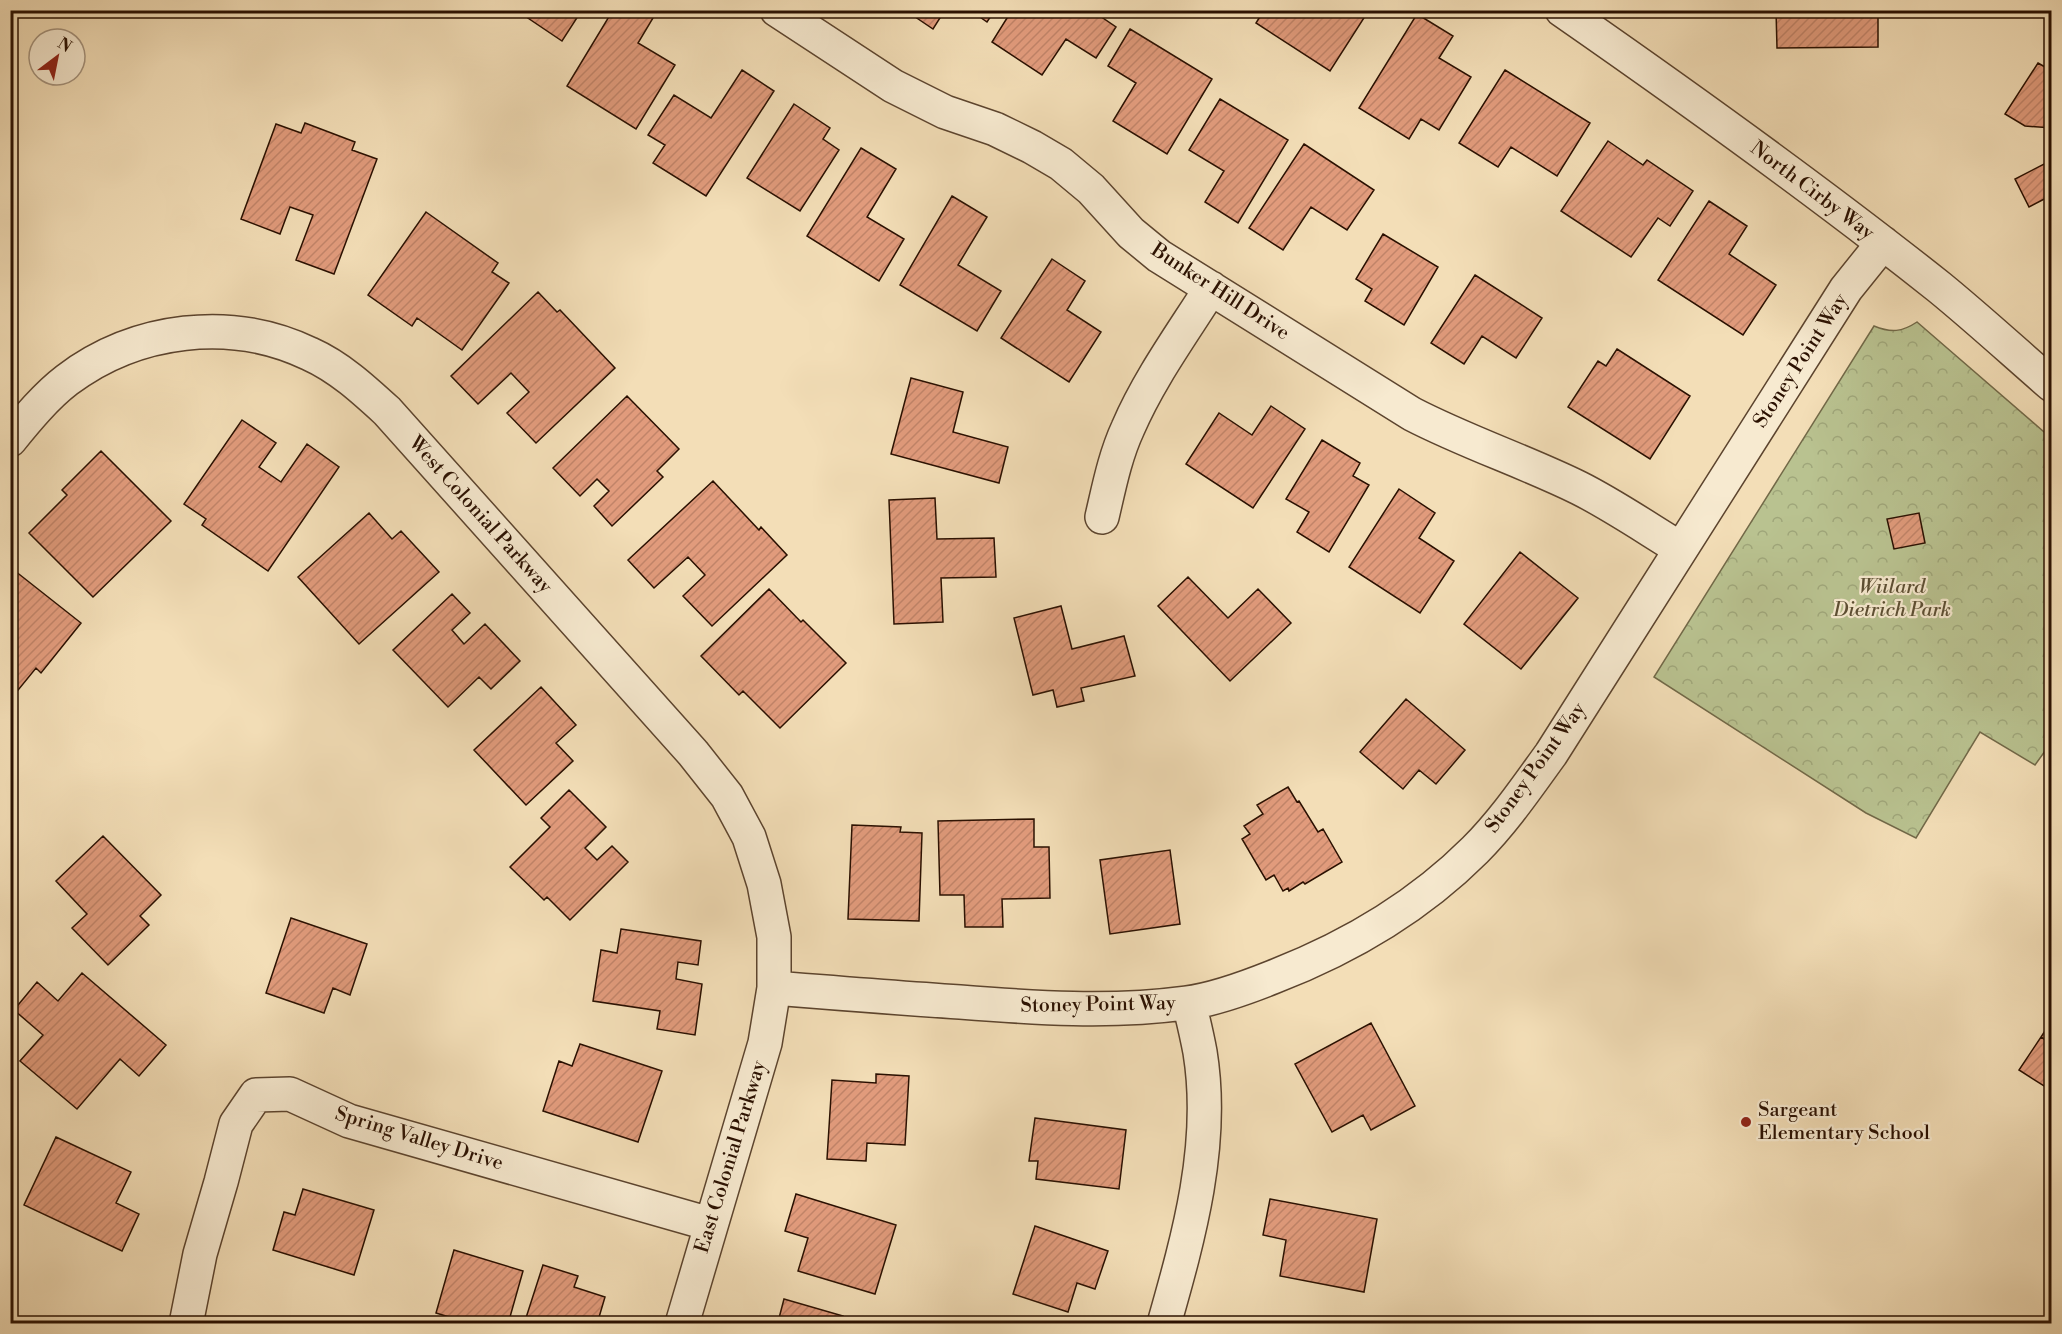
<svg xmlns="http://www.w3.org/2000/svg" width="2062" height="1334" font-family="'Libre Bodoni',serif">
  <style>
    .forest { fill: url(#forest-crowns); stroke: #726948; stroke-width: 1.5 }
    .building { fill: url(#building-hatch); stroke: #2a1001; stroke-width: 1.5 }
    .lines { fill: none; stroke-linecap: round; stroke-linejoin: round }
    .street-casing { stroke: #5c442e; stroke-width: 36 }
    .street { stroke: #f7ead0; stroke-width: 33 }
    .poi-dot { fill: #8f2418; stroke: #f7ead0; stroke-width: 2 }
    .labels { text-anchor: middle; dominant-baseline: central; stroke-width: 4.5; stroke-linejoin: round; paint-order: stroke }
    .street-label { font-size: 20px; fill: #2a1001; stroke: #f7ead0 }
    .park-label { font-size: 20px; font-style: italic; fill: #5c4e33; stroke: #f7ead0 }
    .poi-label { font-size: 20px; fill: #2a1001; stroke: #f7ead0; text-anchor: start }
  </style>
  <defs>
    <pattern id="forest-crowns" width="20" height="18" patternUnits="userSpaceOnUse" patternTransform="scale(1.5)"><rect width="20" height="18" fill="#b9c290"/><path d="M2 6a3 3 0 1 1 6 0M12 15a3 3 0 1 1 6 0" fill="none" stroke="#9fa67a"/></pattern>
    <pattern id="building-hatch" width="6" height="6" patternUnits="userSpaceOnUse" patternTransform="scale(1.5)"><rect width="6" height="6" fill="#e19b7c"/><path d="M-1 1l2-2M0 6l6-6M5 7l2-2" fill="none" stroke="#c18469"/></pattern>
  </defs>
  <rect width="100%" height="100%" fill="#f3deb7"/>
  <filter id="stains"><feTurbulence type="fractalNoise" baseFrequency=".00333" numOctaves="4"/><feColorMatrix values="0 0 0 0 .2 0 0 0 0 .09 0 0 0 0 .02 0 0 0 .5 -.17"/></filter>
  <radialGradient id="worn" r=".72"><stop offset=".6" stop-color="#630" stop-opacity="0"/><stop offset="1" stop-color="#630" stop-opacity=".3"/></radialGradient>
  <path class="forest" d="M1917,322L2051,438V755L2045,751L2035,765L1980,732L1916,838L1866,813L1654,677L1874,326C1891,333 1902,332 1917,322Z"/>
  <path class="building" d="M516,10H582L562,41Z
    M613,10H652L656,13L638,43L675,65L636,129L567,86Z
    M905,10H945L933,29Z
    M970,10H995L987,22Z
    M1012,10H1091L1116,27L1096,58L1066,39L1042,75L992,42Z
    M1264,10H1369L1330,71L1256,23Z
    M1776,10H1878V47L1777,48Z
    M1417,14L1453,36L1439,58L1471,77L1439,130L1421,119L1409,139L1359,108Z
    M1130,29L1212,79L1167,154L1113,121L1136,83L1108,66Z
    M2038,63L2052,71V128L2025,126L2005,114Z
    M742,70L774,91L706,196L653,163L665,145L648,135L674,95L711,118Z
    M1505,70L1590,123L1557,176L1511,147L1498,167L1459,143Z
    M1220,99L1288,140L1238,223L1205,202L1224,171L1189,150Z
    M794,104L830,128L823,139L839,150L800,211L747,178Z
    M305,123L355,142L352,150L377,159L334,274L296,260L313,215L290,207L280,234L241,219L276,124L301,133Z
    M1608,141L1643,165L1647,160L1693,191L1670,226L1658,218L1631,257L1561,211Z
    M1304,144L1374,190L1347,230L1311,207L1283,250L1249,228Z
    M861,148L896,169L867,217L904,239L879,281L807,236Z
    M2052,160V195L2029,207L2015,179Z
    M952,196L987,217L958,265L1001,291L977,331L900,285Z
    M1709,201L1747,226L1729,254L1776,285L1743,335L1658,280Z
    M426,212L498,263L492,272L509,283L462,350L417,318L412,326L368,295Z
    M1383,234L1438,267L1404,325L1365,301L1372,289L1356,279Z
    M1052,259L1085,281L1067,310L1101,332L1069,382L1001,338Z
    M1475,275L1542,318L1516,358L1482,336L1464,364L1431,343Z
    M538,292L557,312L560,310L615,368L536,443L507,413L529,392L511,373L478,404L451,376Z
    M1617,349L1690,396L1650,459L1568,407L1598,361L1606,366Z
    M911,378L963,392L953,432L1008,447L999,483L891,454Z
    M627,396L679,449L657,471L663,477L612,526L594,506L609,491L597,479L580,496L553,468Z
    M1271,406L1305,429L1253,508L1186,464L1219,413L1252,435Z
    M242,420L276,443L259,467L281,482L307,444L339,467L268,571L202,525L206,519L184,504Z
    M1322,440L1360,463L1353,476L1369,485L1329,552L1297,532L1309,512L1286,499Z
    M101,451L171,521L93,597L29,533L67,495L62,490Z
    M713,481L759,530L761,527L787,555L712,626L683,596L705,575L688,557L654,588L628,560Z
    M1399,489L1435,513L1419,538L1454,561L1420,613L1349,567Z
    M935,498L937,539L994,538L996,577L941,578L943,622L894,624L889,500Z
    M369,513L392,539L401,531L439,572L359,644L298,577Z
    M1919,513L1925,543L1894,549L1887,519Z
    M1520,552L1578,598L1521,669L1464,624Z
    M10,567L81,623L41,673L36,668L10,700Z
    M1188,577L1228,618L1258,589L1291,623L1230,681L1158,606Z
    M769,589L801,622L803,620L846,663L780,728L743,691L739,695L701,656Z
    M452,594L470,613L452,630L464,644L485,624L520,661L491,689L479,677L448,707L393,650Z
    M1061,606L1072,649L1124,636L1135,676L1081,688L1084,701L1057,707L1053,690L1033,695L1014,618Z
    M541,687L576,725L556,743L573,761L526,805L474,750Z
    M1406,699L1465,750L1436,784L1419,770L1403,789L1360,752Z
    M1288,787L1297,802L1299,801L1318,832L1323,829L1342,862L1305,884L1303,882L1289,891L1288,888L1283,891L1274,875L1266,880L1242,839L1250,834L1244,826L1263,814L1257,805Z
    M569,790L606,827L585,848L597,860L612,846L628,862L570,920L547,897L544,900L510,867L550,827L541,818Z
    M1034,819V847H1049L1050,898L1002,899L1003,927H965L964,895H940L938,821Z
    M852,825L901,827L900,832L922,833L919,921L848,919Z
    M103,836L161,895L140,916L149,925L108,965L72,928L87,914L56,881Z
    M1170,850L1180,924L1110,934L1100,860Z
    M291,918L367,944L350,995L333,988L324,1013L266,993Z
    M621,929L701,941L698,965L678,962L676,979L702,984L695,1035L657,1029L660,1011L593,1001L601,950L617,953Z
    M82,973L166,1045L139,1076L120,1059L77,1109L20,1061L43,1035L14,1010L37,982L58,1001Z
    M2052,1020V1044L2041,1037Z
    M1371,1023L1415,1106L1371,1130L1363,1115L1332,1132L1295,1064Z
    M2041,1037L2052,1044V1091L2019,1070Z
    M580,1044L662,1071L638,1142L543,1111L559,1061L572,1066Z
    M876,1074L909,1076L905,1145L867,1143L866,1161L827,1159L832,1080L876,1083Z
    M1035,1118L1126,1130L1119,1189L1036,1179L1038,1161H1029Z
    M56,1137L131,1172L116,1203L139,1214L122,1251L24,1205Z
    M303,1189L374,1210L354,1275L273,1250L284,1212L295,1215Z
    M796,1194L896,1225L875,1294L798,1271L808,1238L785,1231Z
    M1270,1199L1377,1219L1364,1292L1280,1276L1286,1240L1263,1235Z
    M1035,1226L1108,1251L1095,1289L1077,1283L1068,1312L1013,1294Z
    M454,1250L523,1271L508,1324H472L436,1313Z
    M543,1265L578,1276L574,1287L605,1297L597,1324H524Z
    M784,1299L843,1316L841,1324H765L766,1319L778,1322Z"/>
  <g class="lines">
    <defs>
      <path id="street" d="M777,10L893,86L945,112L995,129L1032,147L1061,164L1091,189L1131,233L1159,256L1412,414C1466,442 1524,461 1579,488C1613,505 1648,529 1681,549
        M1562,10C1690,99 1817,190 1939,287C1977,318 2014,352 2052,385
        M10,440C27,419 46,396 67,380C136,328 231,316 310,354C339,367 363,389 387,411L693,753L727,796L749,837L764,884L774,937V988L765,1043L682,1324
        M1102,517C1109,487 1115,456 1128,428C1149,379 1182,334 1211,288
        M774,988C836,993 898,998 960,1002C1036,1008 1111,1013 1186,1003C1213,1000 1248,987 1273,977C1348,948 1418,907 1475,850C1504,821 1527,787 1551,754L1846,289L1883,243
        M186,1324L200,1254L221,1182L236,1124L256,1095L290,1094L349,1121L710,1224
        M1164,1324C1189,1236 1215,1144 1200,1052C1197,1036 1193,1019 1189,1003"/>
    </defs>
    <use href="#street" class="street-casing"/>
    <use href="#street" class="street"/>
  </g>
  <circle class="poi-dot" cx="1746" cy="1122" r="6"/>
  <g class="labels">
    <g class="street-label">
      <text transform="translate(1812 191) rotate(37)">North Cirby Way</text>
      <text transform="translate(1220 292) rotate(33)">Bunker Hill Drive</text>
      <text transform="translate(1801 361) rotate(-57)">Stoney Point Way</text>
      <text transform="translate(480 515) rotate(48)">West Colonial Parkway</text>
      <text transform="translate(1536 768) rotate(-54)">Stoney Point Way</text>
      <text transform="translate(1098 1005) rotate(-1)">Stoney Point Way</text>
      <text transform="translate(419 1139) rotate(17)">Spring Valley Drive</text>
      <text transform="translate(731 1157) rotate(-73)">East Colonial Parkway</text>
    </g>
    <g class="park-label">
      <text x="1892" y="587">Wiilard<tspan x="1892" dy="23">Dietrich Park</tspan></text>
    </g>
    <g class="poi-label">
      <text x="1758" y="1110">Sargeant<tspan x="1758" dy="23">Elementary School</tspan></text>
    </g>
  </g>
  <rect width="2062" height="1334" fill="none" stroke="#f3deb7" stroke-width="36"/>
  <rect x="12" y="12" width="2038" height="1310" fill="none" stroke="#2a1001" stroke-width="3"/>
  <rect x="18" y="18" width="2026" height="1298" fill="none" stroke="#2a1001" stroke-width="1.5"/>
  <g transform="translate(57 57) rotate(32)"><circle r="28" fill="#f7ead0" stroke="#a5937d" stroke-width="1.5"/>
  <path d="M0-4.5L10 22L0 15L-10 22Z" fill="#8f2418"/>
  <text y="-9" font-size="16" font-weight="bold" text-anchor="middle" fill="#2a1001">N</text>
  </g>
  <rect width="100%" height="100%" filter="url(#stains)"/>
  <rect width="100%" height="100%" fill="url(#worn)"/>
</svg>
